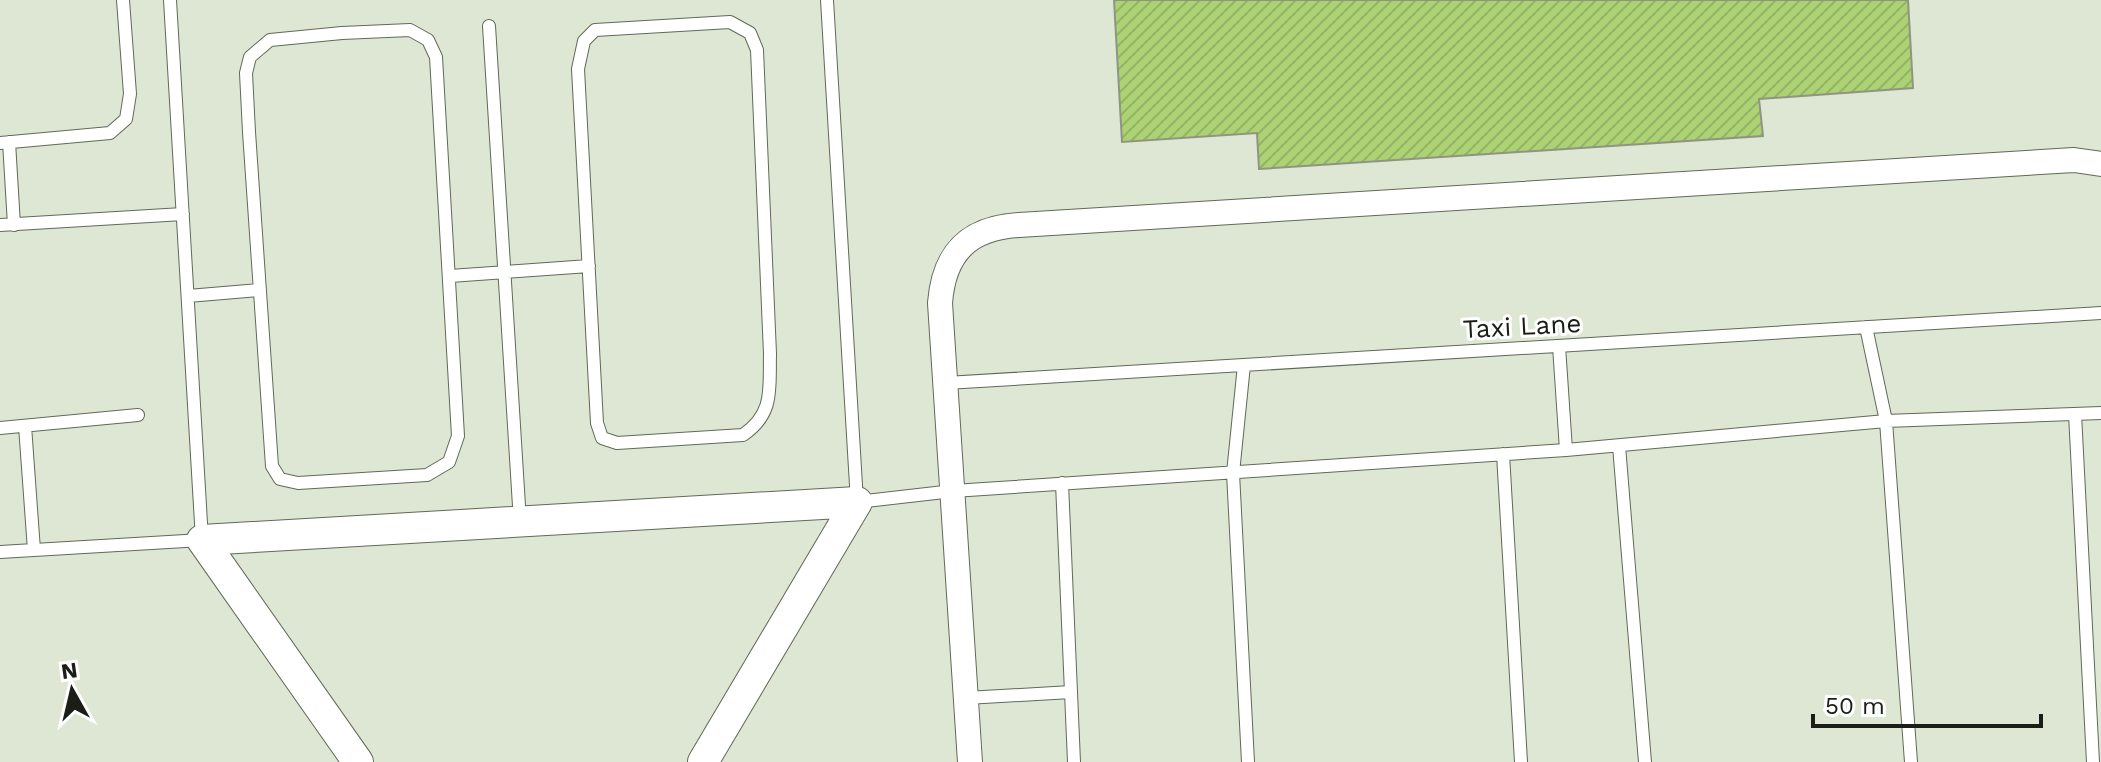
<svg xmlns="http://www.w3.org/2000/svg" width="2101" height="762" font-family="'Work Sans',sans-serif">
  <style>
    .building { fill: url(#building-hatch); stroke: #8e9683; stroke-width: 2 }
    .lines { fill: none; stroke-linecap: round; stroke-linejoin: round }
    .service-casing { stroke: #616957; stroke-width: 14 }
    .minor-casing { stroke: #616957; stroke-width: 26 }
    .tertiary-casing { stroke: #616957; stroke-width: 32 }
    .service { stroke: #fff; stroke-width: 12 }
    .minor { stroke: #fff; stroke-width: 24 }
    .tertiary { stroke: #fff; stroke-width: 30 }
    .labels { text-anchor: middle; dominant-baseline: central; stroke-width: 6; stroke-linejoin: round; paint-order: stroke }
    .street-label { font-size: 26px; fill: #1b1e17; stroke: #fff }
  </style>
  <defs>
    <pattern id="building-hatch" width="6" height="6" patternUnits="userSpaceOnUse" patternTransform="scale(2)"><rect width="6" height="6" fill="#acd274"/><path d="M-1 1l2-2M0 6l6-6M5 7l2-2" fill="none" stroke="#93b464"/></pattern>
  </defs>
  <rect width="100%" height="100%" fill="#dee7d3"/>
  <path class="building" d="M1114,0H1908L1913,88L1759,99L1763,136L1259,169L1257,133L1122,142Z"/>
  <g class="lines">
    <defs>
      <path id="service" d="M827,0L857,502L953,491L1566,450L1886,421L2101,413
        M730,22L750,33L757,50L770,354C769,388 775,413 743,435L617,443L602,438L597,423L578,69L584,41L595,30Z
        M489,26L520,522
        M410,30L428,40L436,57L458,436L449,462L427,475L298,483L280,479L272,466L249,132L246,73L250,57L270,40L342,33Z
        M9,142L14,225
        M0,143L110,133L126,119L130,94L123,0
        M0,225L183,214
        M450,276L589,266
        M188,296L260,290
        M1866,327L1886,421L1911,762
        M1559,346L1566,450
        M1244,365L1233,473L1248,762
        M946,383L2101,313
        M2075,414L2093,762
        M25,426L34,550
        M0,428L138,415
        M1619,446L1645,762
        M1503,454L1521,762
        M1062,483L1074,762
        M0,552L202,540L170,0
        M966,698L1071,692"/>
      <path id="minor" d="M970,762L940,303C944,252 969,228 1019,225L2074,160L2101,164"/>
      <path id="tertiary" d="M202,540L857,502
        M202,540L358,762
        M703,762L857,502"/>
    </defs>
    <use href="#service" class="service-casing"/>
    <use href="#minor" class="minor-casing"/>
    <use href="#tertiary" class="tertiary-casing"/>
    <use href="#service" class="service"/>
    <use href="#minor" class="minor"/>
    <use href="#tertiary" class="tertiary"/>
  </g>
  <g class="labels">
    <g class="street-label">
      <text transform="translate(1522 326) rotate(-3)">Taxi Lane</text>
    </g>
  </g>
  <g transform="translate(72 690) rotate(352)" stroke="#ffffff" stroke-width="6" paint-order="stroke">
  <path d="M0-6L14 30L0 20L-14 30Z" fill="#1b1e17"/>
  <text y="-12" font-size="22" font-weight="bold" text-anchor="middle" fill="#1b1e17">N</text>
  </g>
  <path d="M1813 714v12h228v-12" fill="none" stroke="#1b1e17" stroke-width="4"/>
  <text x="1825" y="714" font-size="24" fill="#1b1e17" stroke="#ffffff" stroke-width="6" paint-order="stroke">50 m</text>
</svg>
